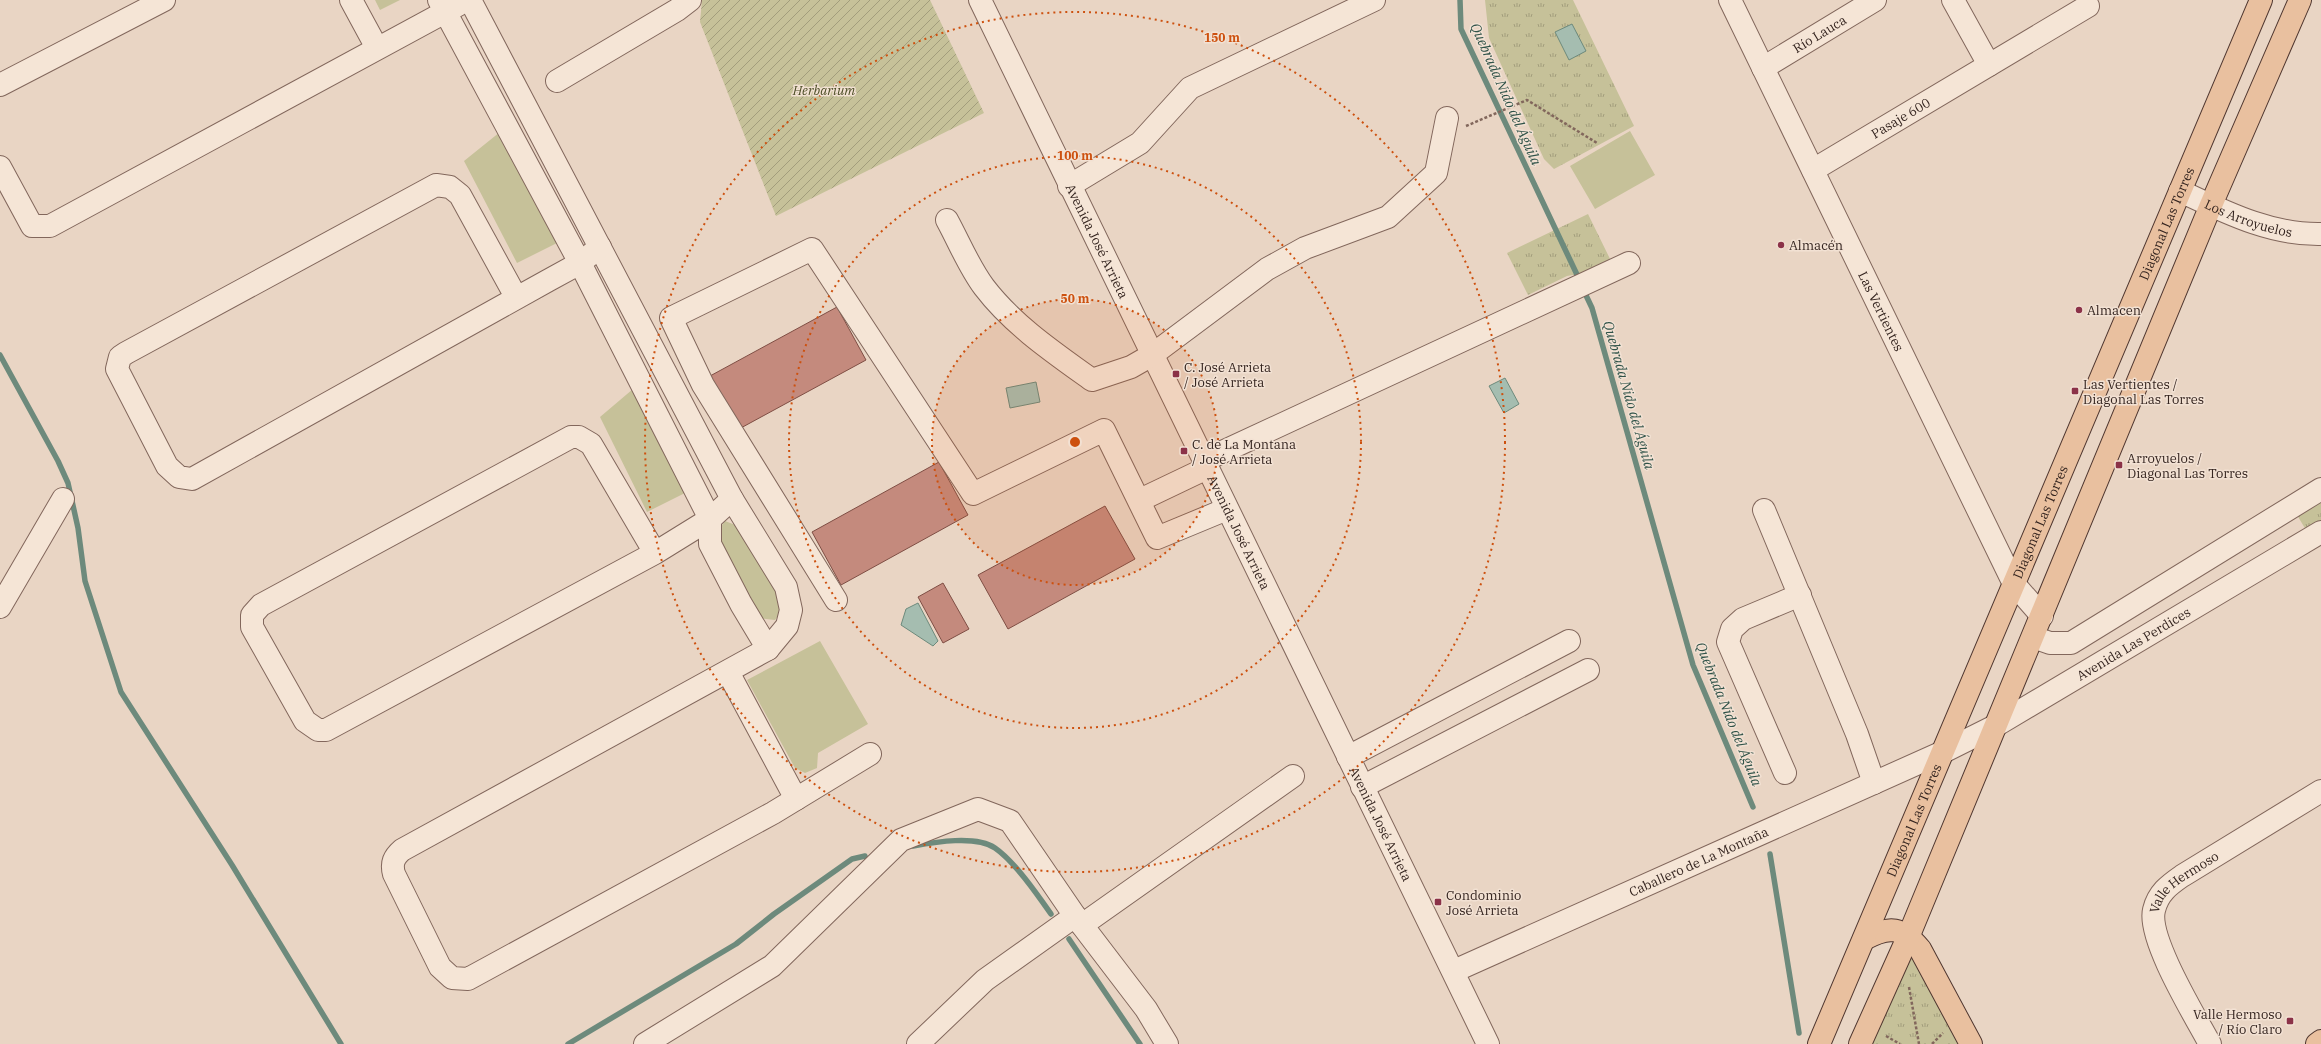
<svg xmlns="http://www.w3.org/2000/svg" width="2321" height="1044" font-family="'IBM Plex Serif',serif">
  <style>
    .grass { fill: #c6c199 }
    .park { fill: url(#park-tufts) }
    .garden { fill: url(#garden-furrows) }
    .water { fill: #a5bdb0; stroke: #6d8a7c }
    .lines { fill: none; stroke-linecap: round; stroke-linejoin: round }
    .stream { stroke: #6d8a7c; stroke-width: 5.5 }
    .building { fill: #c48a7d; stroke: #7f4e44 }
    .minor-casing { stroke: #82675c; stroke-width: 24 }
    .major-casing { stroke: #503730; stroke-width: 24 }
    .path { stroke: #82675c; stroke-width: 2.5; stroke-dasharray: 3 2; stroke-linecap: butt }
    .minor { stroke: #f5e5d6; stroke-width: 22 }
    .major { stroke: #e9c09f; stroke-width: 22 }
    .ring { fill: none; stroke: #cd510f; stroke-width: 2; stroke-dasharray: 2 4 }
    .poi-dot { fill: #8b3248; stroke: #f2e1d3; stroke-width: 1.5 }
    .labels { text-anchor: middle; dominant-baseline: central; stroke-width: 3; stroke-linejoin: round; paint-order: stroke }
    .street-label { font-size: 13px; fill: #34241f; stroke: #f2e1d3 }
    .park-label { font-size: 13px; font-style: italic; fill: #4d4e27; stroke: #f2e1d3 }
    .poi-label { font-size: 13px; fill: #34241f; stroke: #f2e1d3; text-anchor: start }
    .water-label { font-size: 14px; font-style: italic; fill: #2f5248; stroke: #f2e1d3 }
    .centre { fill: #cd510f; stroke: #f2e1d3; stroke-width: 2 }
    .ring-label { font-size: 12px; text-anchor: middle; font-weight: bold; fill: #cd510f; stroke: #f2e1d3; stroke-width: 3; stroke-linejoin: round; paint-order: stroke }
  </style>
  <defs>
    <pattern id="park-tufts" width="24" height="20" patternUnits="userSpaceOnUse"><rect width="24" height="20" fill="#c6c199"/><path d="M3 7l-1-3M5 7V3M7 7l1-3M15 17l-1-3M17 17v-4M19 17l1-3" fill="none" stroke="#a29d7c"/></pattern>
    <pattern id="garden-furrows" width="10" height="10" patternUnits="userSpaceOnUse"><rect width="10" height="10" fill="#c6c199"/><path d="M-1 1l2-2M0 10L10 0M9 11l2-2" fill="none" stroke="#a29d7c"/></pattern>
  </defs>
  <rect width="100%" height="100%" fill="#e9d5c4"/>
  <path class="grass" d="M375,0H400L380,10Z
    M1630,131L1655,175L1595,209L1570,166Z
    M500,132L557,243L517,263L464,161Z
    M633,389L687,492L647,512L600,417Z
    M725,521L738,526L785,607L775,620L758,618L716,534Z
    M820,641L868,724L818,753L817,768L805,773L795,768L747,680Z"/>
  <path class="park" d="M1485,0H1573L1634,126L1554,169L1544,159L1489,38Z
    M1588,214L1612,263L1596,271L1567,276L1528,295L1507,253Z
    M2321,500V521L2306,530L2297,515Z
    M1913,944L1966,1044H1870Z"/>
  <path class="garden" d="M702,0H930L984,113L776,216L700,22Z"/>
  <path class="water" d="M1572,24L1586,51L1569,60L1555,32Z
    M1505,378L1519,404L1504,413L1489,386Z
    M1036,382L1040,402L1010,408L1006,388Z
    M918,603L938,641L933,646L901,625L906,609Z"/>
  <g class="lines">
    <path class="stream" d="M1460,0L1461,29L1580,281
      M1583,289L1592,308L1693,665L1753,807
      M0,355L58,461L68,483L78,528L85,581L121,692L232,865L341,1044
      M913,846C935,842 976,835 995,848C1014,861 1037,894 1051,914
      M1770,854L1799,1033
      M1069,939L1140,1044
      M568,1044L736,944L774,914L852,859L865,856"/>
  </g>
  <path class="building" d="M837,307L866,360L739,429L710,376Z
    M939,462L968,515L841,585L812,532Z
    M1105,506L1135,559L1008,629L978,575Z
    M943,583L969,629L943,643L918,597Z"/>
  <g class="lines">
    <defs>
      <g id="minor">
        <path d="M351,0L377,48"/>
        <path d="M439,0L580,263L710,519V544L741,604L768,649"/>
        <path d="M470,0L732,499L786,587L791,610L787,626L768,649L402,850C394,857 391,863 394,874L440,967L452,978L468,979L773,813L870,754"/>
        <path id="s1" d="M980,0L1488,1044"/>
        <path id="s2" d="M1730,0L2014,584L2042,616"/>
        <path d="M1953,0L1989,65"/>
        <path id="s3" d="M1763,68L1875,0"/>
        <path d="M557,81L677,10L690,0"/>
        <path d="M0,85L164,0"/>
        <path d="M0,167L32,226H50L458,5"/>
        <path id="s4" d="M1813,170L2088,6"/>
        <path d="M1069,186L1140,143L1190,88L1374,0"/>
        <path id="s5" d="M2180,191C2225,212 2270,235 2321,234"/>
        <path d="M947,220C959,242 969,267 984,287C1013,325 1053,352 1092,380L1131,367L1152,355L1267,269L1305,248L1388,217L1436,173L1447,118"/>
        <path d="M516,297L460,195L450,187L436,185L126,353L120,357L117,369L167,466L179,477L192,479L549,280L580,263L600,247"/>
        <path d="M1203,461L1629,263"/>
        <path d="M1140,500L1207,468"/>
        <path d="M1764,510L1857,734L1874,783"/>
        <path d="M655,553L591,444L579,437H571L261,605L252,615V627L305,721L318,730H326L655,553L710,519L732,499"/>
        <path d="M836,600L703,385L671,318L812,249L973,494L1104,430L1157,538L1227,509"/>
        <path d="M0,607L63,499"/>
        <path d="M2033,637L2050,643H2071L2321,489"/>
        <path d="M728,672L796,799"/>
        <path d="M1348,757L1569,641"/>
        <path d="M1785,773L1728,642L1732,629L1743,619L1800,595"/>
        <path d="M1362,787L1588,670"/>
        <path d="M1082,925L1293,776"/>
        <path id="s6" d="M1454,971L1943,752L1995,726L2321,532"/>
        <path d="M645,1044L772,966L901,840L978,809L1010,821L1075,916L1146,1009L1167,1044"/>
        <path d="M918,1044L985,980L1075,916"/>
        <path id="s7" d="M2210,1044C2195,1016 2147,938 2154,910C2158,893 2169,885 2182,876L2321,791"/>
      </g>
      <g id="major">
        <path d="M1864,939C1890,925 1902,927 1920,949L1971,1044"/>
        <path id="s8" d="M1819,1044L2261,0"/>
        <path d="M1860,1044L1909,935L2211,205L2300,0"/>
        <path d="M2317,1044L2321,1041"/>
      </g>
    </defs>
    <use href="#minor" class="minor-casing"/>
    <use href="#major" class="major-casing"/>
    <path class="path" d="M1466,126L1527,100L1597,143
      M1909,987L1919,1044
      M1886,1036L1900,1044
      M1932,1044L1943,1033"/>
    <use href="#minor" class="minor"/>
    <use href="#major" class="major"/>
  </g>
  <circle cx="1075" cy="442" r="143" fill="#cd510f" fill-opacity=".12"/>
  <g class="ring">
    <circle cx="1075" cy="442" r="143"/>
    <circle cx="1075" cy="442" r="286"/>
    <circle cx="1075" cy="442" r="430"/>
  </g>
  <g class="poi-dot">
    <circle cx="1781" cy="245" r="4"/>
    <circle cx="2079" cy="310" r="4"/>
    <rect x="1172" y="370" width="8" height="8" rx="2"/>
    <rect x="2071" y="387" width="8" height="8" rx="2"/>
    <rect x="1180" y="447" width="8" height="8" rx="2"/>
    <rect x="2115" y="461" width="8" height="8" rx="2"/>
    <rect x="1434" y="898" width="8" height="8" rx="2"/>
    <rect x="2286" y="1017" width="8" height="8" rx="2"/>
  </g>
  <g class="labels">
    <g class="street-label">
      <text stroke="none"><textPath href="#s3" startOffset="66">Río Lauca</textPath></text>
      <text stroke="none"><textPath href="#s4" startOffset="102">Pasaje 600</textPath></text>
      <text stroke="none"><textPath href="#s5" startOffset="74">Los Arroyuelos</textPath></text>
      <text stroke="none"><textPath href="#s8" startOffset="891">Diagonal Las Torres</textPath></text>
      <text stroke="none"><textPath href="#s1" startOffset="268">Avenida José Arrieta</textPath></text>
      <text stroke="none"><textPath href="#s2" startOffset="346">Las Vertientes</textPath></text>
      <text stroke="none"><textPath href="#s8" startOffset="567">Diagonal Las Torres</textPath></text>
      <text stroke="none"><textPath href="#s1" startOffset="592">Avenida José Arrieta</textPath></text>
      <text stroke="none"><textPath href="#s6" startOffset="755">Avenida Las Perdices</textPath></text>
      <text stroke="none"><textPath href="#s8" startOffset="243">Diagonal Las Torres</textPath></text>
      <text stroke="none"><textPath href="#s1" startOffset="916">Avenida José Arrieta</textPath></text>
      <text stroke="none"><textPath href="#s6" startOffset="268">Caballero de La Montaña</textPath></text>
      <text stroke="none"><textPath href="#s7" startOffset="189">Valle Hermoso</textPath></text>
    </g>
    <g class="park-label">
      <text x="824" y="90">Herbarium</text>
    </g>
    <g class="poi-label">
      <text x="1789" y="245">Almacén</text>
      <text x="2087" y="310">Almacen</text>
      <text x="1184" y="367">C. José Arrieta<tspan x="1184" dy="15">/ José Arrieta</tspan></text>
      <text x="2083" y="384">Las Vertientes /<tspan x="2083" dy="15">Diagonal Las Torres</tspan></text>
      <text x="1192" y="444">C. de La Montana<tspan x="1192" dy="15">/ José Arrieta</tspan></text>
      <text x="2127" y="458">Arroyuelos /<tspan x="2127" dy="15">Diagonal Las Torres</tspan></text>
      <text x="1446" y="895">Condominio<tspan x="1446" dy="15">José Arrieta</tspan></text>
      <text x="2282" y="1014" text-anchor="end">Valle Hermoso<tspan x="2282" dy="15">/ Río Claro</tspan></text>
    </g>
    <g class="water-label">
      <text transform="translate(1506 94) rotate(66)">Quebrada Nido del Águila</text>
      <text transform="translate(1629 395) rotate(74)">Quebrada Nido del Águila</text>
      <text transform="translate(1729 714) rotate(68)">Quebrada Nido del Águila</text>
    </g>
  </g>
  <circle cx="1075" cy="442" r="6" class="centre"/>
  <g class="ring-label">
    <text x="1222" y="42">150 m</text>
    <text x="1075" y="160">100 m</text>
    <text x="1075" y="303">50 m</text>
  </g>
</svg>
